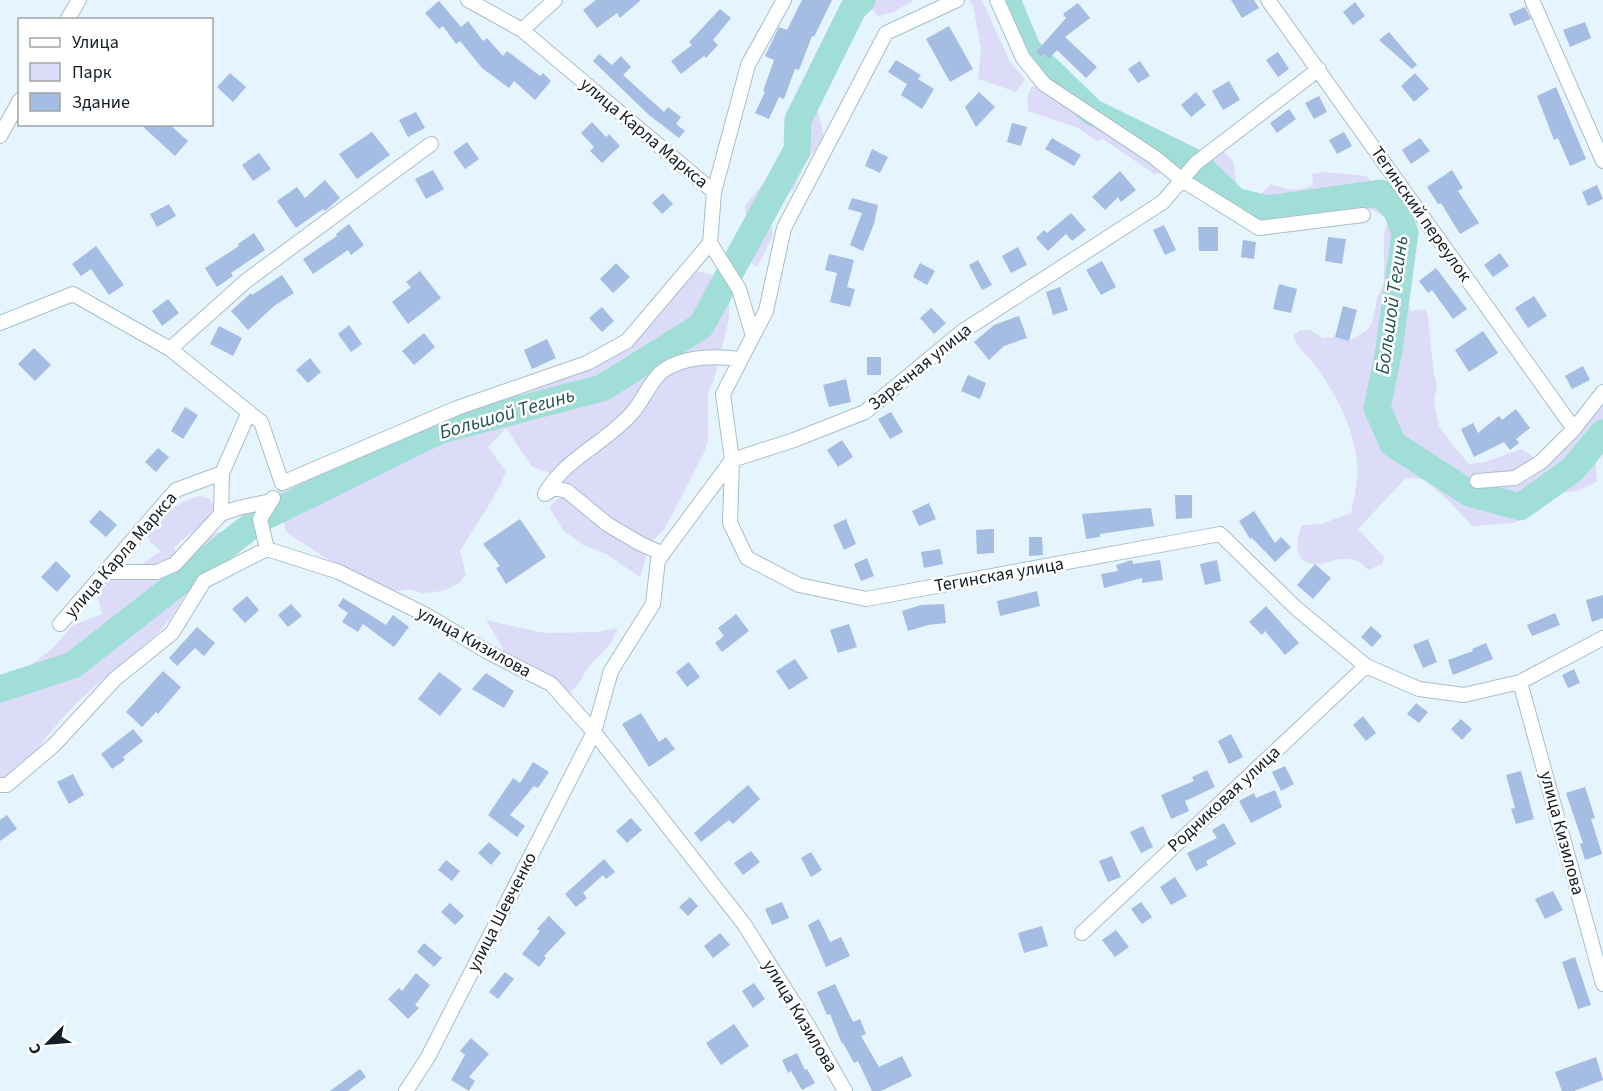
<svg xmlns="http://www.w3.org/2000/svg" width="1603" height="1091" font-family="'Source Sans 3',sans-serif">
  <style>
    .green { fill: #dcdcf9 }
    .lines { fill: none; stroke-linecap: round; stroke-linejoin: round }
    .river { stroke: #a2ded8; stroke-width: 27 }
    .building { fill: #a5bce3 }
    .street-casing { stroke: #a6becd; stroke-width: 16 }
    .street { stroke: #fff; stroke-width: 14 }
    .labels { text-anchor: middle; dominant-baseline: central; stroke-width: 5; stroke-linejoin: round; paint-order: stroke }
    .street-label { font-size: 18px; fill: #151e24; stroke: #fff }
    .water-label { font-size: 20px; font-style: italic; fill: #225551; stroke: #fff }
  </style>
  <rect width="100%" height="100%" fill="#e6f4fe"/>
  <path class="green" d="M863,0H914L894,12L878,16Z
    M969,0H982L1010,62L1025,79L1016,92L978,79L981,49L973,6Z
    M1044,84L1128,135L1153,134L1186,154L1182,168L1154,174L1103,139L1097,141L1078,128L1028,111L1027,97L1032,86Z
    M809,111L818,112L824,137L806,163L794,188L770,211L773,236L757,267L734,249L747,228L745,206L784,157L792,132Z
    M1223,151L1233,161L1237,187L1245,197L1259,195L1271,184C1287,190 1297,192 1313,185L1312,174L1324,172L1367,176L1389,209L1388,218L1408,221L1414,229L1408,248L1404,297L1411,311L1425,309L1428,317L1434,375L1437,386L1434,402L1439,426L1451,443L1469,464L1485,462L1521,449L1541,462L1603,398V444L1595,455L1597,482L1577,491L1555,493L1536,503L1523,519L1514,523L1472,526L1449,501L1423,479L1406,478L1358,529L1384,557L1382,564L1368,570C1362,563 1358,560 1349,559C1338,557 1327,564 1316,564C1292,564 1296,540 1302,525L1321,524L1351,513C1354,498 1359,478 1357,463C1355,430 1336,396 1318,369C1310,357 1298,349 1293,336L1300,330H1310L1323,338L1335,337L1349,341L1366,331L1372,324L1377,299L1384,282V235L1388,218L1366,207L1346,206L1324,207L1289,218L1272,220L1252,219L1237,209L1222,195L1201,183L1195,176L1216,152Z
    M697,271L712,275L729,301V319L713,383L708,393V441L704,453L664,530L650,543L640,577L606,554L583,545L563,530L549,507L560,497L558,476L532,467L506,428L488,447L506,472C495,500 475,524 460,551L466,575L459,583L443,591L422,593L409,589L390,592L341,568L286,532L282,515L260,519L282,483L627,341Z
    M200,496L210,499L215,507L201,526L182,540L174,548L181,570L200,542L220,531L240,543C232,565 210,564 196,580C183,593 178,612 165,625C135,658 96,681 66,714C45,737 28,767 0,783V680L25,669L52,649L73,625L102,614L97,593L109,581L123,577L161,551L151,543L145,533C160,518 178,500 200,496Z
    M486,620L544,633L597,632L618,628C610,648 602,652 589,667C579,678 582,685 568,693L506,654Z"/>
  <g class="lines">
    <path class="river" d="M1007,0L1028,50L1092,112L1196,163L1235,201L1268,209L1380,193L1397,211L1405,233L1389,350L1377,408L1393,444L1469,493L1520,507L1572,470L1603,433
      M0,689L73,665L260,519L441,430L602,388L701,326L797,150L798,120L853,9L862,0"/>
  </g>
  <path class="building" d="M596,0H641L620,18L617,13L597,28L583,10Z
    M802,0H832L814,37L812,36L799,70L795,69L784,99L779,97L769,119L755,113L765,92L763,91L774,60L765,56L779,27L787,30Z
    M1231,0H1254L1259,8L1242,18Z
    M439,1L461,27L468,21L483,41L487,38L503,56L507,51L540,76L543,73L551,81L535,100L514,81L509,88L482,68L460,41L456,44L443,26L439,29L425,13Z
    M1355,2L1365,16L1353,25L1343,12Z
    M1078,3L1090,18L1065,37L1097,67L1086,78L1057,50L1049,59L1044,54L1041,56L1036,52L1066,18L1063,14Z
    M1525,7L1531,19L1514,26L1509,14Z
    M720,9L731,18L713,40L718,45L706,58L704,56L681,74L671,61L692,45L689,42Z
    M1585,22L1591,38L1570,47L1563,30Z
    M949,26L973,69L950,82L926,39Z
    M1389,32L1417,65L1412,69L1379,40Z
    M1278,52L1289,69L1278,77L1266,60Z
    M599,54L612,65L621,56L631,67L623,75L664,112L668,107L681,117L676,124L685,131L679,138L649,115L593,61Z
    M896,60L921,75L918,79L934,89L922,109L901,95L907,84L888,72Z
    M1140,61L1150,76L1138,83L1128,69Z
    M230,73L246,87L233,102L217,87Z
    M1415,73L1429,89L1414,102L1401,86Z
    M1229,81L1240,100L1223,110L1212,91Z
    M1556,87L1586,159L1570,166L1558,138L1554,140L1537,96Z
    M979,92L995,107L976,127L965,107Z
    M1196,92L1206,105L1191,117L1181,105Z
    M1319,96L1327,112L1314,119L1305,103Z
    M1289,109L1296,119L1277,133L1270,123Z
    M416,112L425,128L408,137L399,120Z
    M592,122L606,137L609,134L620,146L602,163L590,151L594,147L581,133Z
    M1012,123L1027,127L1021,146L1007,142Z
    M140,124H169L188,141L175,156Z
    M372,132L390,155L357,179L339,154Z
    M1344,132L1352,146L1337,154L1329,140Z
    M1052,138L1081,155L1074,166L1045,149Z
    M1420,138L1430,151L1411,164L1402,150Z
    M467,142L479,159L465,169L453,152Z
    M872,149L888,157L880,173L865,166Z
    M259,153L271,169L253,181L242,165Z
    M433,170L444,189L426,199L415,179Z
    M1452,170L1463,188L1458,191L1479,223L1460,234L1441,203L1438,204L1427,187Z
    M1120,171L1136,190L1121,202L1118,197L1105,210L1092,197Z
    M325,180L340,198L325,211L323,209L296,228L277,201L297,187L305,198Z
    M1597,185L1603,199L1588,206L1582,192Z
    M663,193L673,204L662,214L652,203Z
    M852,198L878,205L874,224L863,251L850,245L862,213L848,209Z
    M169,204L176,216L157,227L150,214Z
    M1071,213L1086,230L1072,241L1066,234L1048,251L1036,238L1044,230L1047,233Z
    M349,224L364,245L351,255L348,250L313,274L303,259L337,236L336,234Z
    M1164,225L1176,250L1165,255L1153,230Z
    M1198,227H1218V251H1199Z
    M254,233L265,250L231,273L233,276L217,287L205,268L239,246L238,244Z
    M1328,237L1346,239L1342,264L1325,261Z
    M1243,240L1256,242L1254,259L1241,257Z
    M96,246L124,285L109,295L91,269L81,276L72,264Z
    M1018,247L1027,265L1011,273L1002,256Z
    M1500,253L1509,266L1493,277L1484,265Z
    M829,254L854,260L847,287L855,289L850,307L830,302L837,273L825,270Z
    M978,260L992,285L982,290L969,265Z
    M1102,261L1116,287L1101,295L1086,270Z
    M616,263L630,277L613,293L600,279Z
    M920,263L935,271L927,285L913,277Z
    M1436,268L1467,309L1453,319L1432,290L1428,293L1419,281Z
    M420,271L441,298L408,324L392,302L411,287L406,282Z
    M282,275L294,293L274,306L248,330L231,311L251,293L252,295Z
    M1279,284L1297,289L1291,313L1273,309Z
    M1060,287L1068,310L1053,315L1046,292Z
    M1534,296L1547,316L1528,328L1515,308Z
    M168,299L179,313L162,326L152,311Z
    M1343,306L1357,310L1349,341L1335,337Z
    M602,307L614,321L602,332L589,318Z
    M931,308L946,323L934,334L920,318Z
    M1019,316L1027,338L1004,346L989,360L974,342L994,325Z
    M349,325L362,344L351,352L338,334Z
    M219,326L242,338L233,356L210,344Z
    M1483,331L1498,353L1469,372L1455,350Z
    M424,333L435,347L414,365L402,351Z
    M547,339L556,358L532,369L524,350Z
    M34,348L51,365L35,381L18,364Z
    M867,357H881V375H867Z
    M310,358L321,372L308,383L296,370Z
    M1583,366L1590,380L1572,389L1565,376Z
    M968,375L986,383L980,399L961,391Z
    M846,379L851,402L829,407L823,385Z
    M185,407L198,415L183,439L171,431Z
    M1516,409L1530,428L1516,439L1519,443L1510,450L1504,442L1474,457L1461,429L1473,423L1478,433L1499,416L1502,420Z
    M891,412L903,432L890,439L878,419Z
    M842,440L853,457L838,467L827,450Z
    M158,448L169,457L156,472L145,462Z
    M1175,495H1192V518L1176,519Z
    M929,503L936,519L919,526L912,511Z
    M1151,508L1154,526L1100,534V537L1086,539L1082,514Z
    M100,510L117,525L106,537L89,522Z
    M1254,511L1275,543L1281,537L1291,547L1275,562L1252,538L1250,539L1239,521Z
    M520,519L546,557L506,584L496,568L500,566L483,544Z
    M846,519L856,544L844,550L833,525Z
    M994,529V553L977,554L976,530Z
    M1029,537H1042L1043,555L1029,556Z
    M940,549L943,564L924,568L921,552Z
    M867,558L874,576L861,581L854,564Z
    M1132,560L1133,564L1160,560L1163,580L1142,583V578L1104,588L1101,574L1118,571L1116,565Z
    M1217,560L1221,581L1205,585L1200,564Z
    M56,561L71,576L57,592L41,577Z
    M1315,564L1331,578L1313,599L1297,585Z
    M1037,591L1040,606L1000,616L997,601Z
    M1603,595V618L1592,622L1586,600Z
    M247,596L259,610L245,623L232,609Z
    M343,598L386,625L393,615L409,627L394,647L363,624L358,632L342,622L348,613L338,606Z
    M291,604L302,616L288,627L278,615Z
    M944,604L946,623L928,625L908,631L902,611L921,605Z
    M1266,606L1299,643L1285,655L1265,631L1262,635L1249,622Z
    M1555,613L1560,625L1532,636L1527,625Z
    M736,614L749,631L722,652L715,643L724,636L718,628Z
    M849,624L857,647L838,653L830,630Z
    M1371,626L1382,636L1372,647L1361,637Z
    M197,627L215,643L204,656L195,648L177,666L169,658Z
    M1428,639L1437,662L1423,668L1413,645Z
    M1486,643L1493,659L1453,675L1448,660L1473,651L1472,649Z
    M795,659L808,678L789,690L776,671Z
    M689,662L700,677L687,687L676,672Z
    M1574,669L1580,683L1568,688L1562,675Z
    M163,671L181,687L158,714L156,712L142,727L126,712Z
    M439,672L462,689L440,716L418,699Z
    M486,673L514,691L504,708L472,689Z
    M1416,703L1428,712L1419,723L1407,714Z
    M641,713L659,742L666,737L675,749L649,767L622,724Z
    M1363,716L1376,733L1366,741L1353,725Z
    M1461,719L1472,729L1462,740L1451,729Z
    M133,729L143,741L123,757L125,760L112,769L101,754Z
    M1231,734L1243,757L1229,764L1218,741Z
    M533,762L549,772L538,788L534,786L510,815L525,826L517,837L488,815L513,778L520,783Z
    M1285,766L1294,784L1281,791L1272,772Z
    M1207,770L1215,787L1185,801L1189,811L1171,819L1161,795L1194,781L1192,777Z
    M1521,771L1534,819L1516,824L1511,809L1515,808L1506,775Z
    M73,774L84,795L69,804L57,782Z
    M748,785L760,799L733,824L729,820L701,842L694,833Z
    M1585,787L1595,818L1591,819L1602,854L1585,860L1580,844L1583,843L1566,793Z
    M1275,790L1282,807L1251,823L1239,801L1254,793L1256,798Z
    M7,815L17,829L0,841V820Z
    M631,818L642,830L627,843L616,831Z
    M1224,823L1236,844L1206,861L1208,865L1196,871L1187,853L1217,838L1212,830Z
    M1143,826L1153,847L1141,853L1130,832Z
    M489,842L501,853L491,865L478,853Z
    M751,851L760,862L743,875L734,863Z
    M811,852L822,870L811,877L801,858Z
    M1112,856L1121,877L1108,882L1099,861Z
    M604,859L615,872L606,879L603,875L583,893L587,898L576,907L565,894Z
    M446,860L460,871L452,881L438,870Z
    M1175,877L1187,896L1171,905L1160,887Z
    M1553,891L1563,910L1545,919L1535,899Z
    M690,897L698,906L688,916L679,907Z
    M782,902L789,918L772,925L765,909Z
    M1141,902L1152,917L1142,924L1131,909Z
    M450,903L464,916L455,925L441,912Z
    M549,916L566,933L544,956L546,958L539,967L522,954L540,931L537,929Z
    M819,919L830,942L841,937L850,956L826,967L808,925Z
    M1042,926L1048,946L1024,953L1018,933Z
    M1116,930L1129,947L1115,957L1102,940Z
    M720,933L730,945L713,958L704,946Z
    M424,943L442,958L434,967L417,952Z
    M1575,957L1591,1005L1578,1009L1562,962Z
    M505,972L514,979L498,999L489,992Z
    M416,973L430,985L415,1005L419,1008L408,1019L388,999L399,988L402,991Z
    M754,983L765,999L753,1008L742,991Z
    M835,984L853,1022L860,1019L866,1034L861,1036L879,1067L902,1056L912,1076L881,1091H872L858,1061L854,1063L843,1043L842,1044L830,1014L827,1015L817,992Z
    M734,1024L749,1046L721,1065L706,1043Z
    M471,1038L489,1054L469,1077L475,1081L469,1091L451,1080L465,1055L460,1051Z
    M797,1053L805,1070L807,1069L815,1083L802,1090L791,1071L788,1073L782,1060Z
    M1596,1057L1603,1080L1574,1091H1562L1555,1072Z
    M360,1069L366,1077L348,1091H330Z"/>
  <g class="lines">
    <defs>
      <path id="street" d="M468,0L522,30L714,192
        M957,0L886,33L784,228L766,311L723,394L732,460L730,523L747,558L799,585L866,599L1220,534L1297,609L1366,666L1419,689L1464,695L1520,682L1603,638
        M997,0L1023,58L1044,84L1154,157L1182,180L1259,228L1363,215
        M1268,0L1574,429
        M1532,0L1603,161
        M67,20L79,0
        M522,30L555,0
        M0,136L20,100
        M710,243L739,289L753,336
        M0,323L73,294L170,349L261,422L282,483
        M170,349L246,281L431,144
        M732,460L794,440L865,412L963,331L1163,202L1196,163L1319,69
        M1477,481L1515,478L1541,462L1574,429L1603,392
        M282,483L457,408L587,363L627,341L710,243L714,192L748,65L784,0
        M221,514L222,473
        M267,549L260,519L273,498
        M663,554L639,543L607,524L567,491L554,488L545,494C565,458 606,443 632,413C645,399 651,376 669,367C691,355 718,356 741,359
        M105,572H157L175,564L221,514L238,508L271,501
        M60,624L176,490L222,473L249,412
        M1520,682L1603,984
        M0,785H7L54,745L115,679L172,633L204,581L267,549L339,572L428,616L486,651L551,684L594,732L744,924L807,1024L845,1091
        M1082,933L1366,666
        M406,1091L428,1057L594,732L611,671L653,604L658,560L732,460"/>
    </defs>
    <use href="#street" class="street-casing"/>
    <use href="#street" class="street"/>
  </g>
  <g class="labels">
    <g class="street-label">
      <text transform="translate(644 133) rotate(40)">улица Карла Маркса</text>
      <text transform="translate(1421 214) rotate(55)">Тегинский переулок</text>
      <text transform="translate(920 367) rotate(-39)">Заречная улица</text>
      <text transform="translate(121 555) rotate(-49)">улица Карла Маркса</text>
      <text transform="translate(999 575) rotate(-10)">Тегинская улица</text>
      <text transform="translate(474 642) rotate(29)">улица Кизилова</text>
      <text transform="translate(1224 799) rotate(-43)">Родниковая улица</text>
      <text transform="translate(1562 833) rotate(75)">улица Кизилова</text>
      <text transform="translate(502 912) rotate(-63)">улица Шевченко</text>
      <text transform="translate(800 1016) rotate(59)">улица Кизилова</text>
    </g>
    <g class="water-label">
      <text transform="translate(1392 305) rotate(-82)">Большой Тегинь</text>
      <text transform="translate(507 414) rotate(-16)">Большой Тегинь</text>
    </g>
  </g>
  <rect x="18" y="18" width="195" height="108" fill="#ffffff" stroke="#a1a5a7" stroke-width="1.5"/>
  <rect x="30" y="38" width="30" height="9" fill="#ffffff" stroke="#a1a5a7" stroke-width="1.5"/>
  <text x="72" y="48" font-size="18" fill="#151e24">Улица</text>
  <rect x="30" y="63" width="30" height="18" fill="#dcdcf9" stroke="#a1a5a7" stroke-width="1.5"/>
  <text x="72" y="78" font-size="18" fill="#151e24">Парк</text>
  <rect x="30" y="93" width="30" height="18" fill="#a5bce3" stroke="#a1a5a7" stroke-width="1.5"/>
  <text x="72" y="108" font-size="18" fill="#151e24">Здание</text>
  <g transform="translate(48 1043) rotate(245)" stroke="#ffffff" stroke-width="4.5" paint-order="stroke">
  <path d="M0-4.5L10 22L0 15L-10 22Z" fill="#151e24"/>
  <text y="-9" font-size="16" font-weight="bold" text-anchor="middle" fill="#151e24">С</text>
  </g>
</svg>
